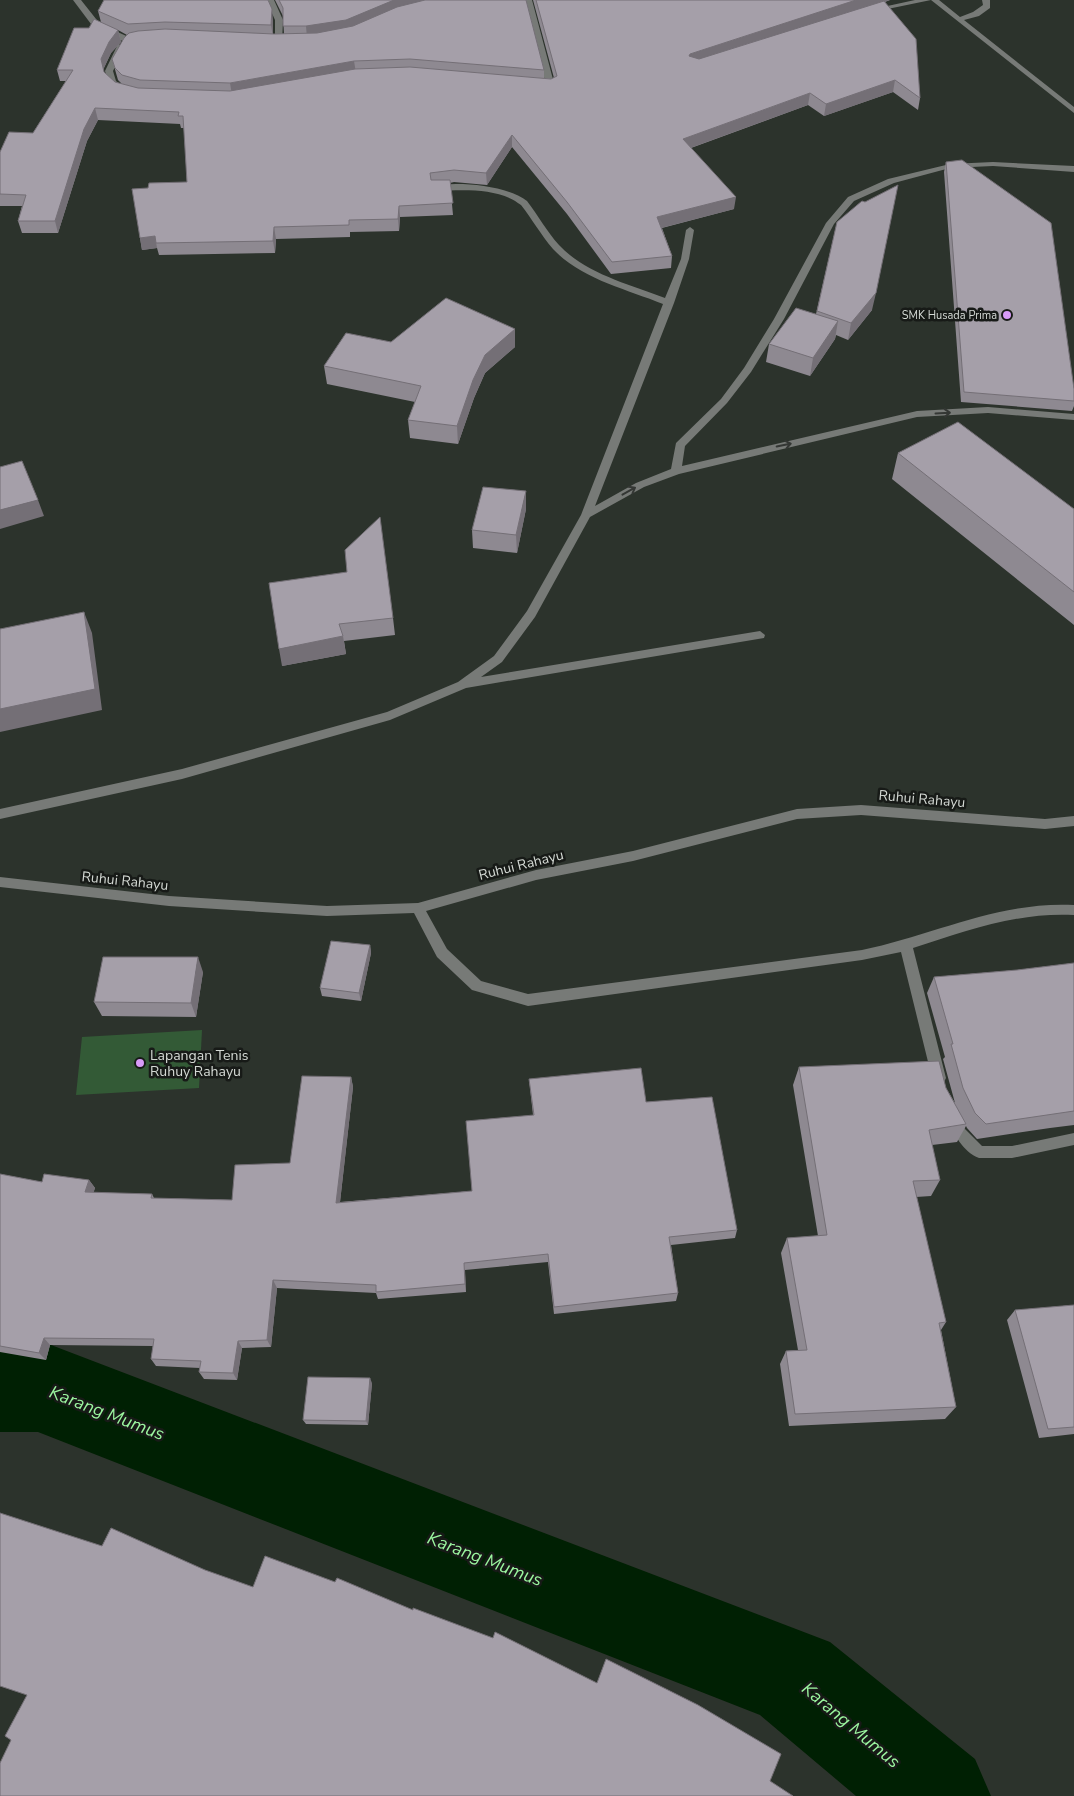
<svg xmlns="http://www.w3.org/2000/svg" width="1074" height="1796" font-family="'Nunito Sans',sans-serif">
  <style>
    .green { fill: #335a36 }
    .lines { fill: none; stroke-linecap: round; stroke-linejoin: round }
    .river { fill: #002003; fill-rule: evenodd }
    .minor { fill: #777a77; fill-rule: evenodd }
    .wall { fill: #8e8991; fill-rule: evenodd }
    .shaded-wall { fill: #746f76 }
    .building { fill: #a59fa9; stroke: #746f76 }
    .oneway { stroke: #343734 }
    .poi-dot { fill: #d89bf8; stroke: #171a17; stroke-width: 2 }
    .labels { text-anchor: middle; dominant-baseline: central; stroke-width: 5; stroke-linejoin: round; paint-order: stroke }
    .far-poi-label { font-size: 11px; fill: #d4d9d4; stroke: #171a17; text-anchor: end }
    .street-label { font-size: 14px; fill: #d4d9d4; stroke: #171a17 }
    .poi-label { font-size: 14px; fill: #d4d9d4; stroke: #171a17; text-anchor: start }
    .near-water-label { font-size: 18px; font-style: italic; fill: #9bf59f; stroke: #171a17 }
  </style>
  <rect width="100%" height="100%" fill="#2c332c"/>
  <path class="green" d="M202,1030L199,1088L76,1095L82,1037Z"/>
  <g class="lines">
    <path class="river" d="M0,1340H38L830,1642L975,1759L991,1796H856L760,1715L38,1432H0Z"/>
    <path class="minor" d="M73,0H81L100,24L133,39V43H127L94,28Z
      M266,0H274L283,20L282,43L275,41V20Z
      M524,0H532L555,87L554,89H543L539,87L546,85Z
      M915,0H939L960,17L973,12L983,5L982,0H990V8L979,16L964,20L1074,107V113L931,0L873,12L869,10Z
      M118,44L125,46L113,71L116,81L126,90L122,92L109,84L105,71Z
      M993,162L1074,166V172L993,166L950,168L894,183L854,201L834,224L784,319L751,372L727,403L685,446L682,466L917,411L988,407L1074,414V420L988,413L917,417L679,474L644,487L590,517L535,617L502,662L481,677L760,631L765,635L764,638L466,688L390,720L182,779L0,819V809L182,769L387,712L458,682L494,656L527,611L581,515L663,304C626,289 581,279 553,249C541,235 532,219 521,205C498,187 463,190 435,191L432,190V186C457,181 507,185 527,201C538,215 547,232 559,245C586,274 629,284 665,298L681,259L686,230L690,227L694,230L689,259L674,303L595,506L636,483L671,469L676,443L721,399L744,368L774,319L826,223L848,197L888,179L950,164Z
      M861,805L1045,819L1074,816V826L1045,829L861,815L797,819L633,861L536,880L426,911L447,949L481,981L528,994L862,950C934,935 999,901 1074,905V915C1017,912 966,931 913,948L946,1078L944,1082L939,1084L934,1082L932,1078L901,952L862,960L528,1006L472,990L437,957L414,913L327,916L169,906L0,887V877L169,896L327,906L418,903L536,870L633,851L797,809Z
      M954,1114L959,1116L965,1129L982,1146H1012L1074,1133V1145L1012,1158H979C963,1152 954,1134 947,1120L949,1116Z"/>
  </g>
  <path class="wall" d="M275,0H526L544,70V78L551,79L554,78L533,0H890L885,2L920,98L918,110L893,92L824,116L808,105L691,148L734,209L662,228L672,256L671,268L611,274L567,214L512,147L487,185L454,182L450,183L453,215L400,217L399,231L350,232V237L276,239L275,253L159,255L157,248L142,250L140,238L148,188L187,182L184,128H181L180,124L98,120L87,141L58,233H22L18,221L22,206H0V152L33,133L66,81H60L57,70L89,28L101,22L98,11L273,20V34H284L283,16ZM118,30L127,35L112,59L118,80L122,84L115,82L104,72L103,70L111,53L121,42Z
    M946,162L1074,389V406L1072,411L961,402L944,172Z
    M865,202L872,310L848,340L836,335L835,339L810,376L766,362L769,344L816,314L837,222Z
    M515,329V347L485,373L474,398L458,444L410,438L408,420L415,402L327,384L324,366L391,342Z
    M898,453L1074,509V625L892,479Z
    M526,509L517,553L473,548L472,530Z
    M347,572L393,618L395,635L344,641L346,654L282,666Z
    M370,945L371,953L361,1001L322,996L320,988Z
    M1074,963V1125L1050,1128L977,1139L967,1128L966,1126L957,1142L932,1145L940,1180L931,1196L916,1197L946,1322L941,1330L956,1407L945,1419L789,1426L780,1364L786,1351L798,1350L781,1253L787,1238L818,1236L793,1085L799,1067L946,1088L955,1103L943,1059L945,1057L927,993L934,977L1017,970Z
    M203,972L196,1017L102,1016L94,1002Z
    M351,1077L353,1087L340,1202L472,1191L533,1115L529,1079L646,1102L737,1230L735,1238L671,1245L678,1293L676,1301L554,1314L548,1262L465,1270L466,1292L378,1299L376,1293L277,1288L271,1347L242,1348L237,1380L204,1379L199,1372L200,1368L156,1366L151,1359L153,1346L50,1345L46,1360L0,1352V1174L42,1182L89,1180L95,1188L93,1193L152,1194L154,1198L232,1200L290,1163Z
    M1074,1305V1434L1039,1438L1007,1320L1015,1310Z
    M372,1383L368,1425L306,1424L303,1420Z"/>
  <path class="shaded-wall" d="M394,0H463L347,31L307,38L306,26Z
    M856,0H890L689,65V56L690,54Z
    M272,9L273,20V37L271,25Z
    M118,30L121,42L111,53L103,70L101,59L109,42Z
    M354,61L356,73L232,95L230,83Z
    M895,80L893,92L824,116L826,104Z
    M810,93L808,105L682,151L683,139Z
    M95,108L98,120L87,141L58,233L55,221L84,129Z
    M512,135V147L487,185L486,173Z
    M736,197L734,209L657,229V217Z
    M399,206L400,217L399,231L398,219Z
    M274,227L276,239L275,253L273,241Z
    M155,236L157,248L142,250L140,238Z
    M876,293L872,310L848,340L851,323Z
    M838,321L835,339L810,376L813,358Z
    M515,329V347L485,373L474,398L458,444L457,426L473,380L485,355Z
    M526,491V509L517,553L516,535Z
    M38,500L44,516L0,529V510Z
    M84,612L92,633L102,710L0,732V709Z
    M343,636L346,654L282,666L279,649Z
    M370,945L371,953L361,1001L359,993Z
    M198,957L203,972L196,1017L191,1003Z
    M351,1077L353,1087L339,1211L336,1203Z
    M89,1180L95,1188L91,1201L85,1192Z
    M273,1280L277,1288L271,1347L267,1340Z
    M44,1338L50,1345L46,1360L39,1353Z
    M238,1341L242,1348L237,1380L233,1373Z
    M370,1378L372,1383L368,1425L366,1421Z"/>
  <path class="building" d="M104,0H268L272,9L271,25L165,22L128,24L98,11Z
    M279,0H394L346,20L306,26H283V8Z
    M425,0H526L544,70L410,59L354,61L230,83L140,80L122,75L115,68L112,59L124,38L129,33L138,31L165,29L274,34L317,33L353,26L397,7Z
    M536,0H856L690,54L689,56L699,59L884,1L916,39L920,98L895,80L826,104L810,93L683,139L736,197L657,217L672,256L612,262L567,202L512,135L486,173L454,170L430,173L431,180H450L453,203L399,206L398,219L349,220V225L274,227L273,241L156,243L155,236L140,238L132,189L148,188L149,183L187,182L183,116H178L179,112L95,108L84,129L55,221H18L26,195L0,194V152L9,132L33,133L73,70H57L74,28H89L94,19L118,30L109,42L101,59L104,72L115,82L138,88L230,91L355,69L410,67L551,79L557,76Z
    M962,160L1051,223L1074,389V401L964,392L946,162Z
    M898,185L876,293L851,323L817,311L837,222L862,201L865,202Z
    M446,298L515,329L485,355L473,380L457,426L408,420L421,386L324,366L346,333L391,342Z
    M796,308L838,321L813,358L769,344Z
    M958,422L1074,509V592L898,453Z
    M22,461L38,500L0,510V467Z
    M483,487L526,491L516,535L472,530Z
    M380,517L393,618L339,624L343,636L279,649L269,583L347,572L345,550Z
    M84,612L95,689L0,709V629Z
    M331,941L370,945L359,993L320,988Z
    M103,957H198L191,1003L94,1002Z
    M1074,963V1111L986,1124L975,1113L963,1088L951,1044H953L934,977L1017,970Z
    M939,1061L946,1088L966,1124L929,1130L940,1180L913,1181L946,1322L939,1323L956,1407L795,1414L786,1351L807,1350L787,1238L827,1235L799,1067Z
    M641,1068L646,1102L712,1097L737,1230L669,1237L678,1293L554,1307L548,1254L464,1263L465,1284L376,1292V1285L273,1280L267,1340L238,1341L233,1373L199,1372L201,1361L151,1359L154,1339L44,1338L39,1353L0,1346V1174L42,1182L44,1174L89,1180L85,1192L152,1194L151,1198L232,1200L235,1165L290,1163L302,1076L351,1077L336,1203L472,1191L466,1121L534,1115L529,1079Z
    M1074,1305V1427L1048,1429L1015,1310Z
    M308,1377L370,1378L366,1421L303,1420Z
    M0,1513L102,1546L111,1528L205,1570L253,1587L265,1556L335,1582L337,1578L413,1610V1608L493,1638L495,1632L597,1683L606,1659L698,1705L781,1754L770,1781L793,1796H0V1763L11,1740L5,1736L27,1695L0,1686Z"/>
  <defs><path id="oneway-shaft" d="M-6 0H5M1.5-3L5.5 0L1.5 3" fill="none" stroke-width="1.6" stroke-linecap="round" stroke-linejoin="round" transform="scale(1.25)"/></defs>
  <g class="oneway">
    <use href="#oneway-shaft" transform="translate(943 413) rotate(-3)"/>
    <use href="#oneway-shaft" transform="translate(784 445) rotate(-12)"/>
    <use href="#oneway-shaft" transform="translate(629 491) rotate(-29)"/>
  </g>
  <g class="poi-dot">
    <circle cx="1007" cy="315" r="5"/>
    <circle cx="140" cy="1063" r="5"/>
  </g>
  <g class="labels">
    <g class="far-poi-label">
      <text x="997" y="315">SMK Husada Prima</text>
    </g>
    <g class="street-label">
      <text transform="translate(922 799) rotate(5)">Ruhui Rahayu</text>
      <text transform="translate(521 865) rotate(-14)">Ruhui Rahayu</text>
      <text transform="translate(125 881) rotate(6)">Ruhui Rahayu</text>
    </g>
    <g class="poi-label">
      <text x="150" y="1055">Lapangan Tenis<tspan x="150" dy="16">Ruhuy Rahayu</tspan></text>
    </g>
    <g class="near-water-label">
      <text transform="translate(107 1413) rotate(21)">Karang Mumus</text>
      <text transform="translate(485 1559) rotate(21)">Karang Mumus</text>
      <text transform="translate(851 1725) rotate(40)">Karang Mumus</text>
    </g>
  </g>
</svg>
